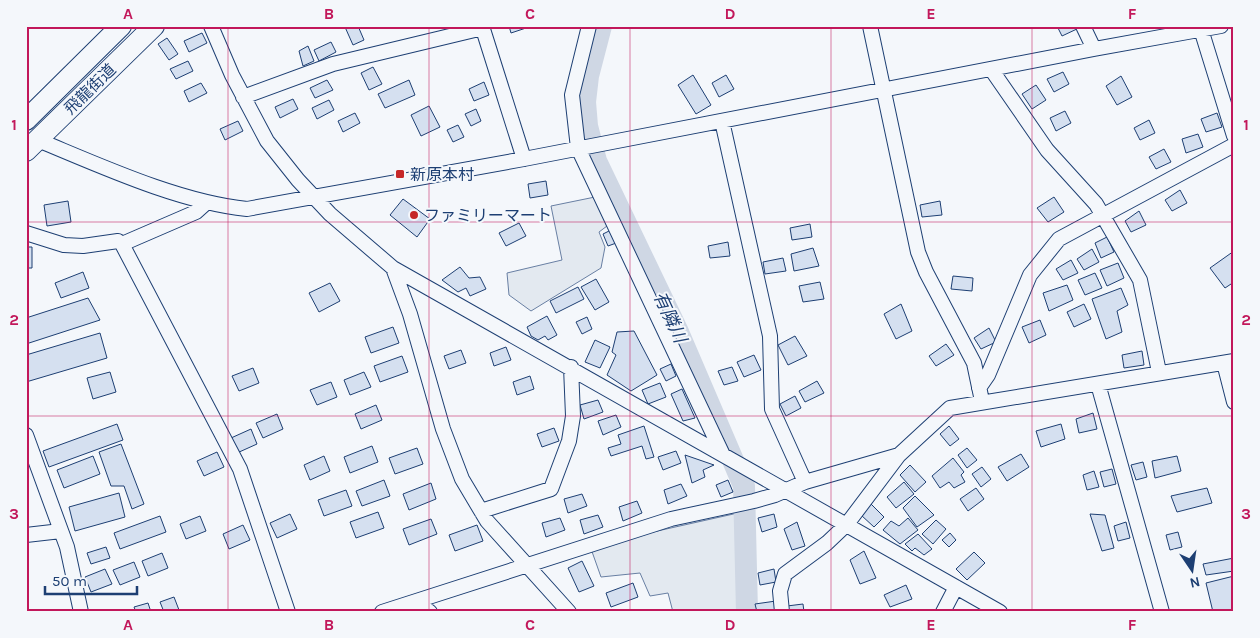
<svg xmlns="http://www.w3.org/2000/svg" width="1260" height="638" font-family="Karla,'Noto Sans JP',sans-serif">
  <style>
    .green { fill: #e3e9f0; stroke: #687fa3 }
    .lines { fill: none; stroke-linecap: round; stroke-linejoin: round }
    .river { stroke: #cfd7e4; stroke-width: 22 }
    .building { fill: #d5e0f0; stroke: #1d3f73 }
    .minor-casing { stroke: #1d3f73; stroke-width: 16 }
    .highway-casing { stroke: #1d3f73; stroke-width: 22 }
    .minor { stroke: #f4f7fb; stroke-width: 14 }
    .highway { stroke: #f4f7fb; stroke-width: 20 }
    .grid { fill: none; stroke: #c2185b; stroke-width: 1; stroke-opacity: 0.55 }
    .poi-dot { fill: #c62828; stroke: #f4f7fb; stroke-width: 2 }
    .labels { text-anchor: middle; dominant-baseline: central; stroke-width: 4; stroke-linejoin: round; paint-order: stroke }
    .street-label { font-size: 16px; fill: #1d3f73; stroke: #f4f7fb }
    .poi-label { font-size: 16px; fill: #1d3f73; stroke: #f4f7fb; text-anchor: start }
    .water-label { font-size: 18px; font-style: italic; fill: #1d3f73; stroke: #f4f7fb }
    .neatline { fill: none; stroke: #c2185b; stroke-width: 2 }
    .grid-label { font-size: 16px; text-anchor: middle; font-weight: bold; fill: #c2185b }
  </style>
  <rect width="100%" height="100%" fill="#f4f7fb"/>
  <path class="green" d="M595,197L607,226L599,232L605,247L601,268L531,311L509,295L507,273L562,260L551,206Z
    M738,513L741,612H673L668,593L650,596L640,573L601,577L590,546Z"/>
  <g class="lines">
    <path class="river" d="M601,26L588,76L585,102L587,126L596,161L678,332L744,486L747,612"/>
  </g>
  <path class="building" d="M358,26L364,40L353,45L345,27Z
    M509,26H528L529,27L511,33Z
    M1057,26H1078L1079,28L1062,36Z
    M202,33L207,43L189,52L184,41Z
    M167,38L178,54L169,60L158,44Z
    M331,42L336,52L319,61L314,50Z
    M308,46L314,61L303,66L299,51Z
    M188,61L193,71L176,79L170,69Z
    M373,67L382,84L369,90L361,73Z
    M1063,72L1069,84L1054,92L1047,79Z
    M693,75L711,105L696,114L678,85Z
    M726,75L734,89L719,97L712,83Z
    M1121,76L1132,97L1117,105L1106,86Z
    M327,80L333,90L315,98L310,88Z
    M409,80L415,95L385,108L378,94Z
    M484,82L489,95L474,101L469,89Z
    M201,83L207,93L189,102L184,91Z
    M1036,85L1046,100L1032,109L1022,94Z
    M293,99L298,109L280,118L275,107Z
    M329,100L334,110L317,119L312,108Z
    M429,106L440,127L421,136L411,115Z
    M476,109L481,121L471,126L465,114Z
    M1065,111L1071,123L1056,131L1050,118Z
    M355,113L360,123L343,132L338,121Z
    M1217,113L1222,127L1206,132L1201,119Z
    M1149,120L1155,133L1140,140L1134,128Z
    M238,121L243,131L225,140L220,129Z
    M458,125L464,137L453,142L447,130Z
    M1198,134L1203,147L1186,153L1182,139Z
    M1164,149L1171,162L1156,169L1149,157Z
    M546,181L548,195L530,198L528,184Z
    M1180,190L1187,203L1172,211L1165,200Z
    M1054,197L1064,212L1048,222L1037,208Z
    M403,199L430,219L417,237L390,215Z
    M68,201L71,222L47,226L44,205Z
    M940,201L942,215L922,217L920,205Z
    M1139,211L1146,225L1131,232L1125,221Z
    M519,223L526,236L506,246L499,233Z
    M810,224L812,237L792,240L790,228Z
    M613,229L619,242L608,246L603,234Z
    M1107,237L1114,252L1101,258L1095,243Z
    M728,242L730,256L710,258L708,246Z
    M26,247H32V268H26Z
    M813,248L819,266L794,271L791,254Z
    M1092,249L1099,262L1084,270L1077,259Z
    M1234,251V282L1225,288L1210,268Z
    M783,258L786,271L765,274L763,262Z
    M1071,260L1078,273L1063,280L1056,269Z
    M1118,263L1124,278L1107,286L1100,270Z
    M460,267L469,278L480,277L486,289L470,296L466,288L458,292L442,280Z
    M83,272L89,288L61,298L55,283Z
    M1095,273L1102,288L1085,295L1078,280Z
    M953,276L973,278L972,291L951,289Z
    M596,279L609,302L595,310L581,287Z
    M820,282L824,299L803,302L799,286Z
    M330,283L340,301L319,312L309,293Z
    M1067,285L1073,300L1049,311L1043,293Z
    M578,287L584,299L556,313L550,301Z
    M1121,288L1128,305L1117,311L1122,332L1106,339L1092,299Z
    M88,298L100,320L26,344V318Z
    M901,304L912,331L896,339L884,314Z
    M1084,304L1091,319L1074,327L1067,312Z
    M547,316L557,335L548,340L545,336L538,340L531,336L527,327Z
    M587,317L592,329L582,334L576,322Z
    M1040,320L1046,335L1029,343L1022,327Z
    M393,327L399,343L371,353L365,337Z
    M989,328L996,342L981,349L974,338Z
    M634,331L657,375L631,391L607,375L616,355L612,352L617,332Z
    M100,333L107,358L26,382V355Z
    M795,336L807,356L788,365L778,345Z
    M595,340L610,347L600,368L585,362Z
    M946,344L954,355L936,366L929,356Z
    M506,347L511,360L494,366L490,353Z
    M461,350L466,363L449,369L444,356Z
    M1142,351L1144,365L1124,368L1122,355Z
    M754,355L761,370L744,377L737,362Z
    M402,356L408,372L380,382L374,366Z
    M671,364L676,376L666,381L660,369Z
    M732,367L738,381L724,385L718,371Z
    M253,368L259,383L239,391L232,376Z
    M110,372L116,392L93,399L87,378Z
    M364,372L371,387L350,395L344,380Z
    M530,376L534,389L517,395L513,382Z
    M817,381L824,393L805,402L799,391Z
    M331,382L337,397L317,405L310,390Z
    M660,383L666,397L648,404L642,390Z
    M682,389L695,418L683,421L671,394Z
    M795,396L801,408L786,416L780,404Z
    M598,400L603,412L584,419L580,405Z
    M376,405L382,420L361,429L355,414Z
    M1093,413L1097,429L1079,433L1076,419Z
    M277,414L283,429L263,438L256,423Z
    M616,415L621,427L603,435L598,421Z
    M117,424L123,440L49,467L43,451Z
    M1061,424L1065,439L1041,447L1036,431Z
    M644,426L654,457L646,459L642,446L611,456L608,448L621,444L618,435Z
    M949,426L959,439L950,446L940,434Z
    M554,428L559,441L542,447L537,434Z
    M251,429L257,444L237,453L231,438Z
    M121,444L144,504L132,509L124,486H111L99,452Z
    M372,446L378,462L350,473L344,457Z
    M417,448L423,464L395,474L389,458Z
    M967,448L977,460L967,468L958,455Z
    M676,451L681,463L663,470L658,457Z
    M217,452L224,467L204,476L197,461Z
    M1021,454L1029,467L1007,481L998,467Z
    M685,455L714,465L703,470L705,477L692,483Z
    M93,456L100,474L64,488L57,470Z
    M324,456L330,471L310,480L304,465Z
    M1177,456L1181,471L1155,478L1152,461Z
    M953,458L964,472L961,475L965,482L954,488L949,482L940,488L932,476Z
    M1143,462L1147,477L1136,480L1131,465Z
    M910,465L926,482L915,492L900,475Z
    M982,467L991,479L981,487L972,474Z
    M1112,469L1116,484L1104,487L1100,472Z
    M1094,471L1099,487L1087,490L1083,475Z
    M384,480L390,496L362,506L356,491Z
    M728,480L733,492L721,497L716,485Z
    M904,482L914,494L896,508L887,497Z
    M431,483L436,499L409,510L403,494Z
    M681,484L687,496L668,504L664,490Z
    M976,488L984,499L968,511L960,499Z
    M1207,488L1212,503L1177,512L1171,496Z
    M346,490L352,506L324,516L318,500Z
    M119,493L125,517L75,531L69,507Z
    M582,494L587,506L568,513L564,499Z
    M915,496L934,515L917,527L903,508Z
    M637,501L642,513L623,521L619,507Z
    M870,503L884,517L874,527L861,515Z
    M378,512L384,528L356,538L350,522Z
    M290,514L297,529L277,538L270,523Z
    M774,514L777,527L762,532L758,518Z
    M1090,514L1105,515L1114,548L1102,551Z
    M598,515L603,527L584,534L580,520Z
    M160,516L166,532L120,549L114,533Z
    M200,516L206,531L186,539L180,524Z
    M560,518L565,530L546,537L542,523Z
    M908,518L918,530L900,544L883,530L891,521L899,526Z
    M431,519L437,534L409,545L403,529Z
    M936,520L946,529L933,544L922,534Z
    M797,522L805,546L792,550L784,529Z
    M1126,522L1130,538L1118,541L1114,526Z
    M243,525L250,540L229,549L223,534Z
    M477,525L483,541L455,551L449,535Z
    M1178,532L1182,547L1170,550L1166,535Z
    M950,533L956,540L949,547L942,540Z
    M918,534L932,549L924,555L915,548L912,551L905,544Z
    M106,547L110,558L91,564L87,553Z
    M864,551L876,578L860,584L850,560Z
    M974,552L985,563L967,580L956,569Z
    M162,553L168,568L148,576L142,561Z
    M1234,558V571L1206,575L1203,564Z
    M582,561L594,586L579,592L568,568Z
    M134,562L140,577L120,585L113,570Z
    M105,569L112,584L91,592L85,577Z
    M774,569L776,582L760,585L758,573Z
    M1234,576V612H1213L1206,583Z
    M633,583L638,597L611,607L606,593Z
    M906,585L912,599L890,607L884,595Z
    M174,597L179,610L164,612L160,602Z
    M776,601L777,612H757L755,604Z
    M148,603L151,612H136L134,607Z
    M803,604L804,612H788L787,606Z"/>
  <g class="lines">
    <defs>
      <path id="minor" d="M211,26L232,75L267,141L298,180L330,214L393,268L410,314L443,429L462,479L487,521L569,612
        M482,26L524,159
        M589,26L572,95L578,148L723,455
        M870,26L918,252L926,272L974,363L982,401
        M1083,26L1094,49
        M1200,26L1234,136
        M991,69L1047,150L1096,204L1140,280L1159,372
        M243,97L333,64L483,28
        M722,121L770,336L772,409L805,482
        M38,140C101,166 179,202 247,209L524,159L1094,49L1221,26
        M206,203L196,212L122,244L240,469L288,612
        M26,233L64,245L83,246L118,241L122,244
        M393,268L1000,612
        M1224,363L1234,402
        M1098,384L1162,612
        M979,388L988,375L1030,275L1059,239L1234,145
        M26,435L67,547L81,612
        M481,511L551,489L569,441L573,416L571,367
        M26,535L61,531
        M417,602L430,612
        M382,612L671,519L754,501L775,495L805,482L899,455L950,408L1234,361
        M782,612L780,591L785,574L827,543L847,524L899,455
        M943,612L956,587"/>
      <path id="highway" d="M26,120L121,26
        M26,151L154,26"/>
    </defs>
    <use href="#minor" class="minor-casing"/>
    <use href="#highway" class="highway-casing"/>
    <use href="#minor" class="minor"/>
    <use href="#highway" class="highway"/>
  </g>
  <path class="grid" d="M228,26V612M429,26V612M630,26V612M831,26V612M1032,26V612M26,222H1234M26,416H1234"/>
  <g class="poi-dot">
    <rect x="395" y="169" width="10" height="10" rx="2.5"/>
    <circle cx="414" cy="215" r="5"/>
  </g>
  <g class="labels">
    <g class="street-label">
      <text transform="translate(90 89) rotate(-44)">飛龍街道</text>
    </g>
    <g class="poi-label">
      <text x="410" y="174">新原本村</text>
      <text x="424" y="215">ファミリーマート</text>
    </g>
    <g class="water-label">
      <text transform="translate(670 317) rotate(65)">有隣川</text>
    </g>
  </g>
  <rect width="1260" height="638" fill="none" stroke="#f4f7fb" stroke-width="55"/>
  <g transform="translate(1192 570) rotate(167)" stroke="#f4f7fb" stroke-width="4" paint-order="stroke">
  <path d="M0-4L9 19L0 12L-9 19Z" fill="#1d3f73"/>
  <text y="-8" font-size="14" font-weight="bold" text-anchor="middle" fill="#1d3f73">N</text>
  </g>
  <path d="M45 586v8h92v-8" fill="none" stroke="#1d3f73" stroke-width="2.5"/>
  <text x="52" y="586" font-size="15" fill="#1d3f73" stroke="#f4f7fb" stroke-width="4" paint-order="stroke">50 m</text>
  <rect x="28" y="28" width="1204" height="582" class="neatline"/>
  <g class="grid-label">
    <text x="128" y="19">A</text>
    <text x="329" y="19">B</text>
    <text x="530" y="19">C</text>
    <text x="730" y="19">D</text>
    <text x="931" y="19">E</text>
    <text x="1132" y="19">F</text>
    <text x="14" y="130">1</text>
    <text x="1246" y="130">1</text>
    <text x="14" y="325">2</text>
    <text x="1246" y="325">2</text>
    <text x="14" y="519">3</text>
    <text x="1246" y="519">3</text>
    <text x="128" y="630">A</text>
    <text x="329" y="630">B</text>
    <text x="530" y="630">C</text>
    <text x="730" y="630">D</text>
    <text x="931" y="630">E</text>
    <text x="1132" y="630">F</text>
  </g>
</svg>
